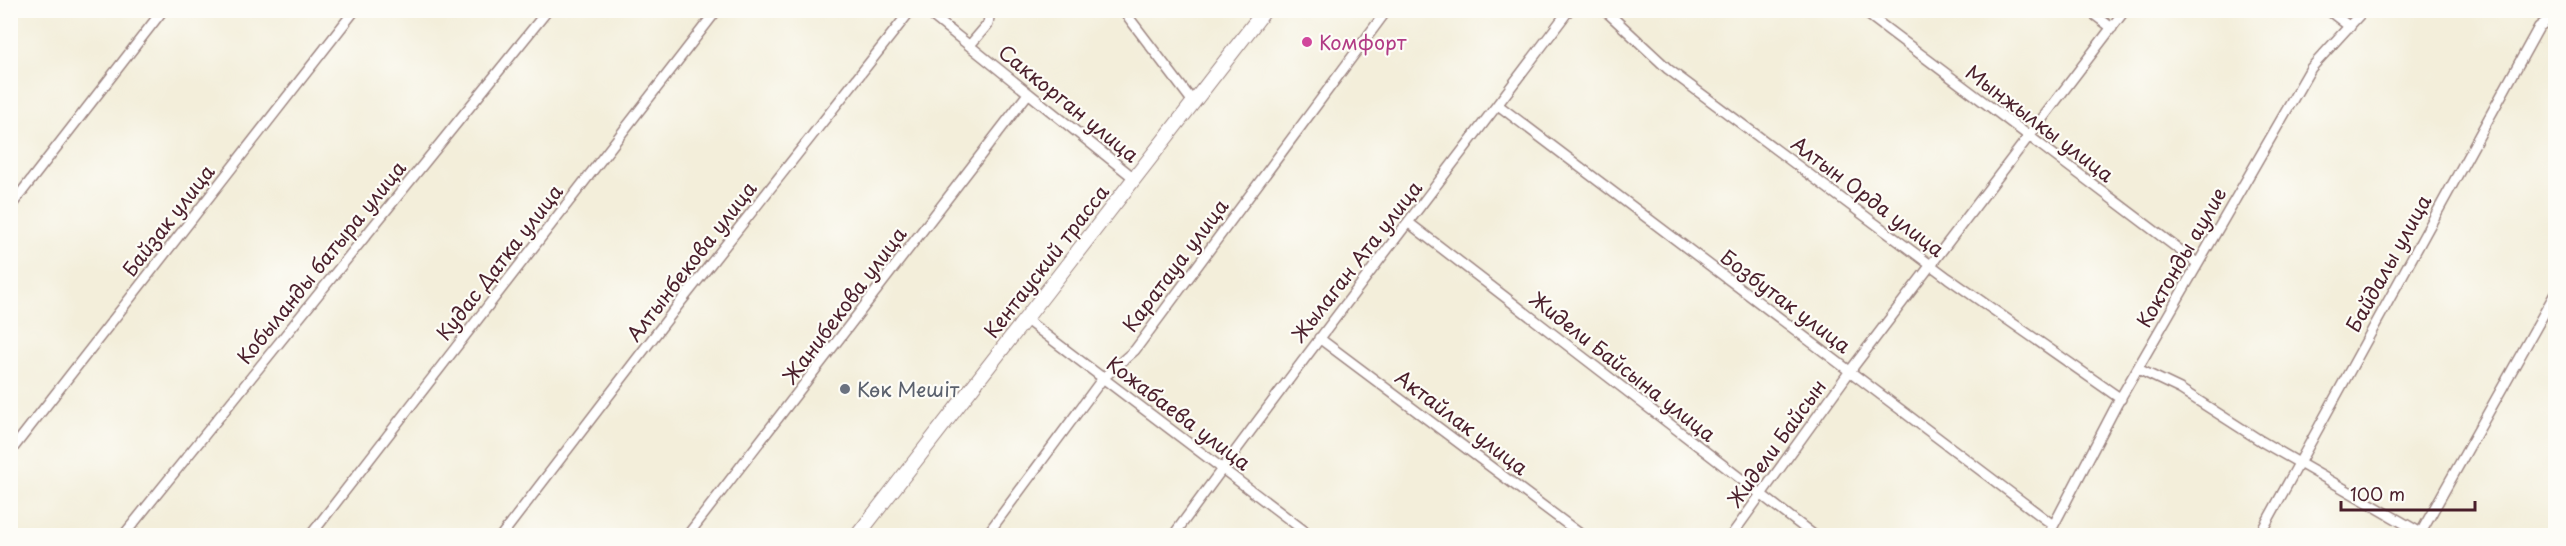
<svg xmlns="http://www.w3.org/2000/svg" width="2566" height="546" font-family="'Playpen Sans',sans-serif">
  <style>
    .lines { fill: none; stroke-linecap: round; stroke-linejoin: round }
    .minor-casing { stroke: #9e8682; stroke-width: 12 }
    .secondary-casing { stroke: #9e8682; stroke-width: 16 }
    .minor { stroke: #fff; stroke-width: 9 }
    .secondary { stroke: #fff; stroke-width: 14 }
    .hotel-dot { fill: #d1479c; stroke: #fdfcf7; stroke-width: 2 }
    .worship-dot { fill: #6b7280; stroke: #fdfcf7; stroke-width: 2 }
    .labels { text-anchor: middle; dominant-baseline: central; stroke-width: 4.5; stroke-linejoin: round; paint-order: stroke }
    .hotel-label { font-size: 20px; fill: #b23c85; stroke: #fdfcf7; text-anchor: start }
    .street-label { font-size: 20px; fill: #4a1f2b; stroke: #fdfcf7 }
    .worship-label { font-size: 20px; fill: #5b616d; stroke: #fdfcf7; text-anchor: start }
  </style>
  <rect width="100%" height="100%" fill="#fdfcf7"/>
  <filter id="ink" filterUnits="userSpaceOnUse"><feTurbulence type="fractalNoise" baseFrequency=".0167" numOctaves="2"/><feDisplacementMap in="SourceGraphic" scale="12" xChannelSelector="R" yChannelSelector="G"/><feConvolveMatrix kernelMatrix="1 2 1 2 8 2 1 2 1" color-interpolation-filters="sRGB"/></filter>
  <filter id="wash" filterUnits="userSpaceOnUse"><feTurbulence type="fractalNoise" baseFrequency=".008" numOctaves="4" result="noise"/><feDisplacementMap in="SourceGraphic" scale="24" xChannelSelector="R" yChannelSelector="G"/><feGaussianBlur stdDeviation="1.35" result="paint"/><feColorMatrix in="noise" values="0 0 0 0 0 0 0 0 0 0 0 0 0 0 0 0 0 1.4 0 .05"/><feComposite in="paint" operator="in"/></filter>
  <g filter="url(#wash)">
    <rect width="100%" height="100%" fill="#f3eeda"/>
  </g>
  <g filter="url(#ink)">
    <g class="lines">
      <defs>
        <path id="minor" d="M925,10L1134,178
          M1123,10L1193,102
          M1602,10L1609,14L1668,69L1948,278L2121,399
          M1862,10L2197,263
          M2088,10L2112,28
          M2328,10L2350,27
          M970,45L988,24L990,10
          M1498,105L2053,525
          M10,207L163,10
          M1409,223L1815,536
          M1025,319L1311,536
          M1319,338L1583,536
          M2138,369L2180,389L2261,441L2426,536
          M10,452L355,10
          M123,536L548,10
          M310,536L717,10
          M501,536L679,304L911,10
          M687,536L1027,95
          M986,536L1103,378L1135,350L1387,10
          M1173,536C1302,358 1437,186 1569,10
          M1731,536L1850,371L2125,10
          M2048,536L2117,404L2311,68L2364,10
          M2259,536L2539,27L2556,14
          M2419,536L2556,292"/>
        <path id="secondary" d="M857,536L1265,10"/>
      </defs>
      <use href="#minor" class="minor-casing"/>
      <use href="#secondary" class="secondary-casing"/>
      <use href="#minor" class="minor"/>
      <use href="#secondary" class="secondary"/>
    </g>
  </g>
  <circle class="hotel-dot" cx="1307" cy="42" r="6"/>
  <circle class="worship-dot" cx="845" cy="389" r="6"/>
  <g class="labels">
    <g class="hotel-label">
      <text x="1319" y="42">Комфорт</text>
    </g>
    <g class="street-label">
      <text transform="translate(1069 103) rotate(39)">Саккорган улица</text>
      <text transform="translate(2040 123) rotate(37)">Мынжылкы улица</text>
      <text transform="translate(1868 196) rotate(37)">Алтын Орда улица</text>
      <text transform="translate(168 220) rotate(-52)">Байзак улица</text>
      <text transform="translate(2181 257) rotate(-60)">Коктонды аулие</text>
      <text transform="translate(691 261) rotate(-52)">Алтынбекова улица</text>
      <text transform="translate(1046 261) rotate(-52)">Кентауский трасса</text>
      <text transform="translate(1356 261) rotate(-52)">Жылаган Ата улица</text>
      <text transform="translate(321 262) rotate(-51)">Кобыланды батыра улица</text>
      <text transform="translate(499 262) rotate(-52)">Кудас Датка улица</text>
      <text transform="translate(2388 263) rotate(-61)">Байдалы улица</text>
      <text transform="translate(1175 265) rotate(-53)">Каратауа улица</text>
      <text transform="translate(1786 301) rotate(37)">Бозбутак улица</text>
      <text transform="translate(844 305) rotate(-53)">Жанибекова улица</text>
      <text transform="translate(1623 366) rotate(38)">Жидели Байсына улица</text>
      <text transform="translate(1179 413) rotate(37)">Кожабаева улица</text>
      <text transform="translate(1462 422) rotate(37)">Актайлак улица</text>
      <text transform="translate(1776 443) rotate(-54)">Жидели Байсын</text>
    </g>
    <g class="worship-label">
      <text x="857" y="389">Көк Мешіт</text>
    </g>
  </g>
  <rect width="2566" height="546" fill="none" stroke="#fdfcf7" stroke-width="36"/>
  <path d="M2341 501v9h134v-9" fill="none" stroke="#4a1f2b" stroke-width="3"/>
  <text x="2350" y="501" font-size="18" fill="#4a1f2b" stroke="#fdfcf7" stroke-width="4.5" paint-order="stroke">100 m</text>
</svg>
